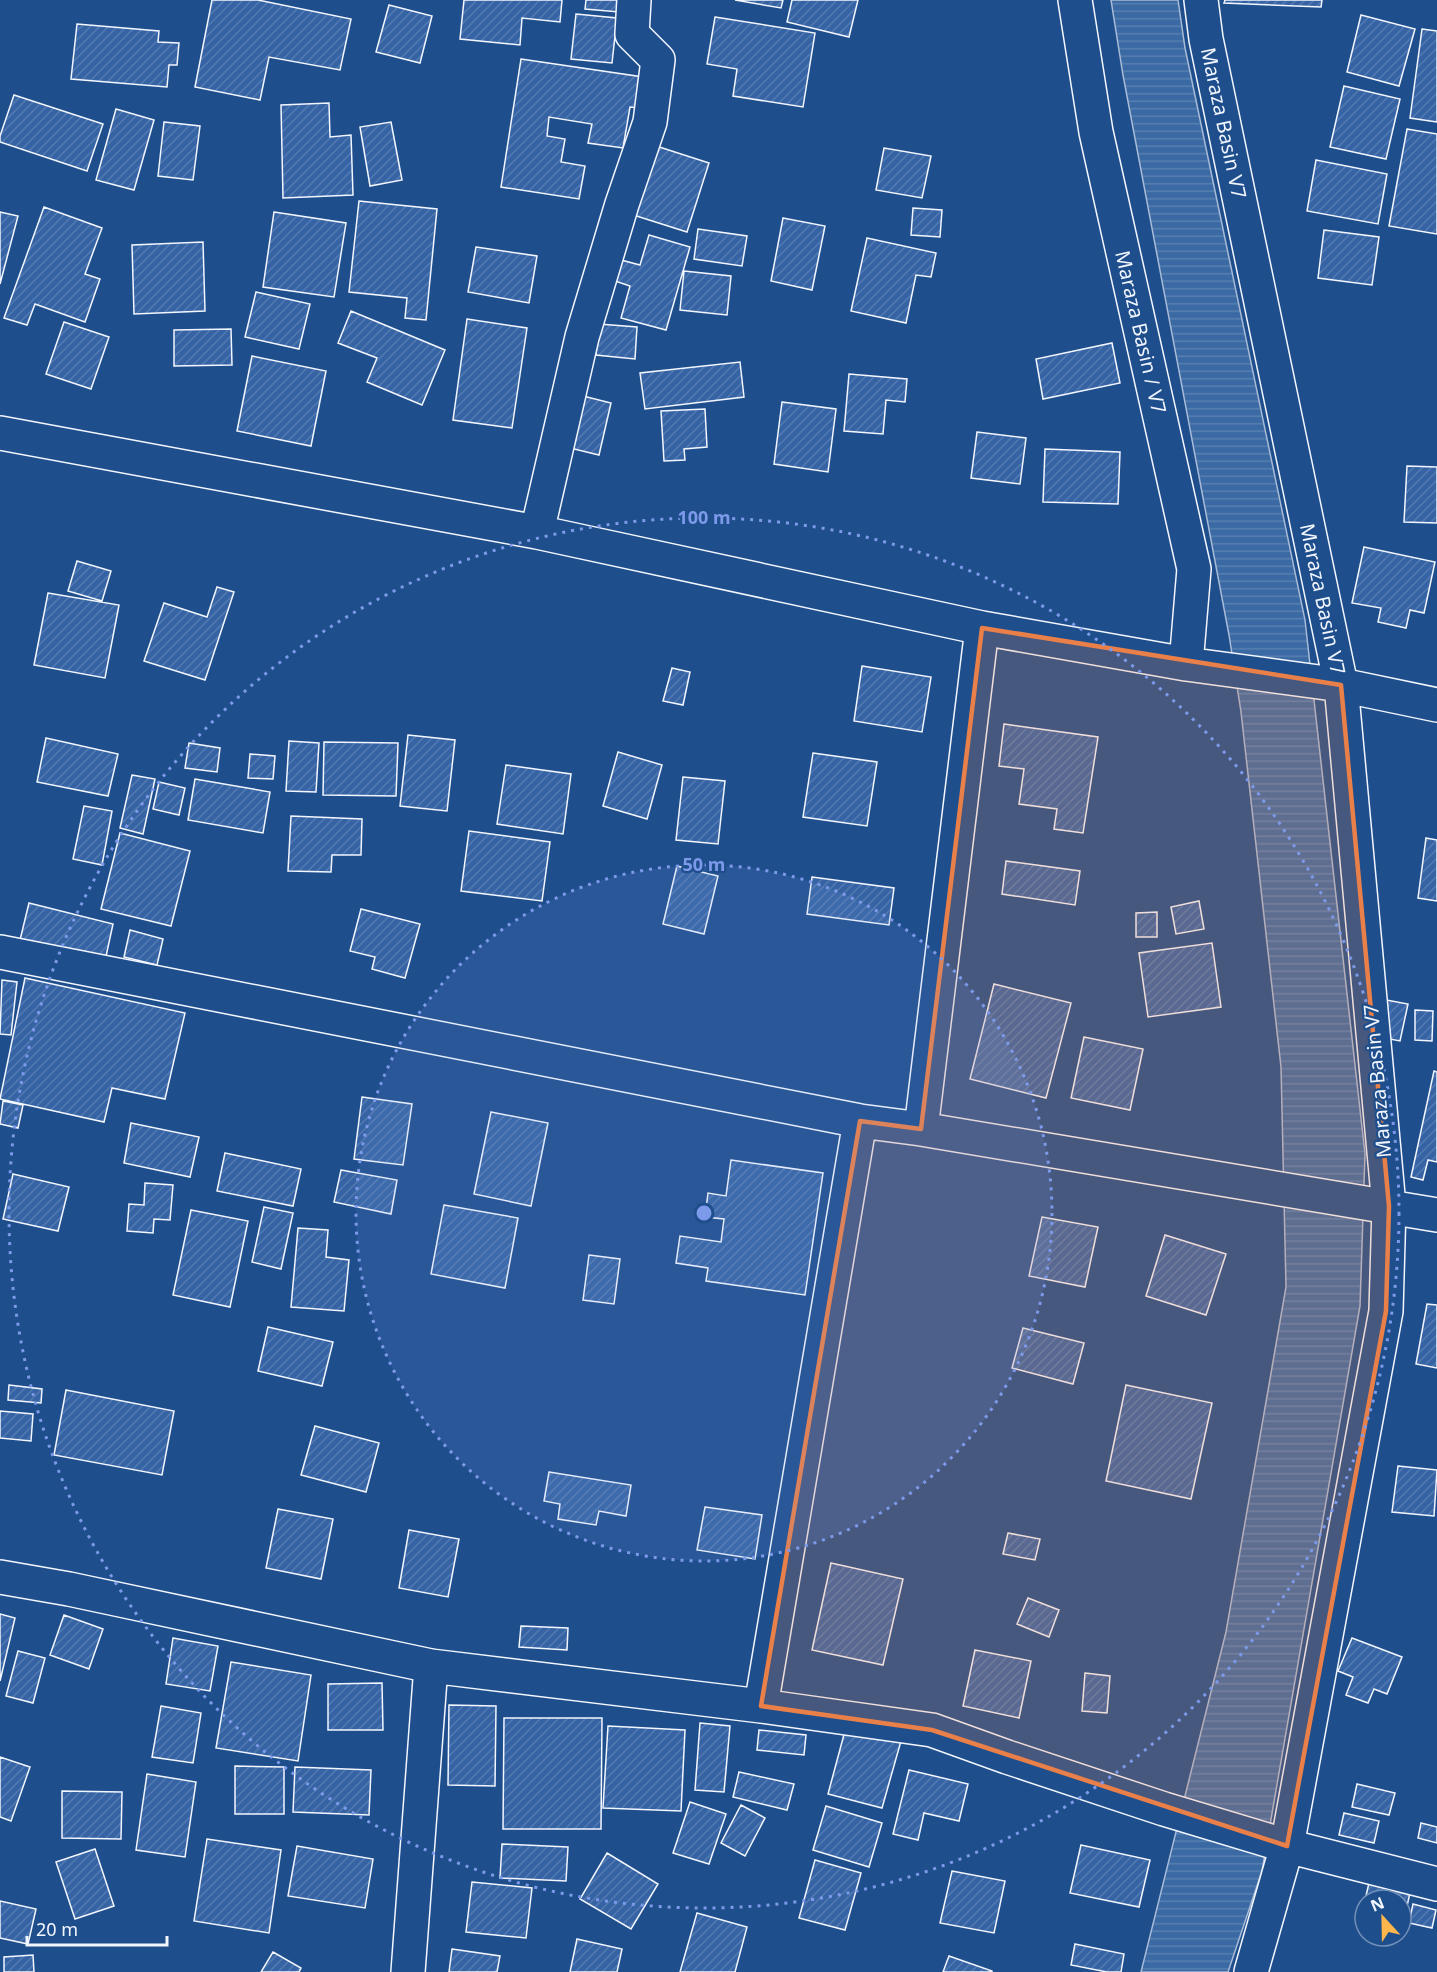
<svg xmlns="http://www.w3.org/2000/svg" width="1437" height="1972" font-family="'Noto Sans',sans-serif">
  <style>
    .water { fill: url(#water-rules); stroke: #a8bbd7; stroke-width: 1.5 }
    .building { fill: url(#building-hatch); stroke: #f2f6ff; stroke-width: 1.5 }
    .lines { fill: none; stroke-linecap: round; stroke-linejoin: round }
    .minor-casing { stroke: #f2f6ff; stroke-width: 36 }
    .minor { stroke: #1f4e8c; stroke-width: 33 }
    .marked { fill: #ea8049; fill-opacity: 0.2; stroke: #ea8049; stroke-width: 4.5; stroke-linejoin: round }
    .ring { fill: none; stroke: #7d9aea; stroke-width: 3; stroke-dasharray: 3 6 }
    .labels { text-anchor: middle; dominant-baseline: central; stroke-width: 4.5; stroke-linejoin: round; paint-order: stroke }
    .street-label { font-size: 20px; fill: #f2f6ff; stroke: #1f4e8c }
    .centre { fill: #7d9aea; stroke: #1f4e8c; stroke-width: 3 }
    .ring-label { font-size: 18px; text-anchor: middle; font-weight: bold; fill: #7d9aea; stroke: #1f4e8c; stroke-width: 4.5; stroke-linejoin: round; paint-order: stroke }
  </style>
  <defs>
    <pattern id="water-rules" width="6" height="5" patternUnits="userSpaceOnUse" patternTransform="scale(1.5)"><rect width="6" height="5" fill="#3b69a3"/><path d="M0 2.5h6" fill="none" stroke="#587fb1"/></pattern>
    <pattern id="building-hatch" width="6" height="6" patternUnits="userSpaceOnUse" patternTransform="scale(1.5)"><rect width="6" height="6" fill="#3563a3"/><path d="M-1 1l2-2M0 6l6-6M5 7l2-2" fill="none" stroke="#537ab1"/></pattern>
  </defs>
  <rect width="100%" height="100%" fill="#1f4e8c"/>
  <path class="water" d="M1111,0H1178L1185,48L1305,620L1365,1154L1360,1306L1262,1871L1228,1972H1141L1226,1632L1286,1287L1281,1067L1241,712L1229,635L1123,75Z"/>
  <path class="building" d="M212,0H258L351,19L340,70L269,57L260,100L195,87Z
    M464,0H562L560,22L522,18L520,45L460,39Z
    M586,0H620L619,12L585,9Z
    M735,0H783L781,8Z
    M792,0H858L849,37L787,22Z
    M1225,0H1322L1321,7L1224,3Z
    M389,5L432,16L420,63L376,52Z
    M576,14L617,18L612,63L571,59Z
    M1361,15L1415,29L1399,86L1347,72Z
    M715,17L815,33L803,107L733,96L737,69L707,64Z
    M77,24L159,31L158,42L179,43L177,65H169L167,87L71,79Z
    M1422,29L1437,31V122L1410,118Z
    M521,59L643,77L639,108L630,107L623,148L588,143L592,124L549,117L547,136L565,139L561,162L585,166L579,199L501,187Z
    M1344,86L1400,99L1386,159L1330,147Z
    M14,95L103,124L87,171L0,142V136Z
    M329,103L330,137L351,135L353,195L283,198L281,105Z
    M116,109L154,120L134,190L96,180Z
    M164,122L200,126L193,180L158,176Z
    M391,122L402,180L370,186L360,127Z
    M1407,129L1437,134V234L1389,226Z
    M650,144L709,163L687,232L627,213Z
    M884,148L931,156L922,198L876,190Z
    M1316,160L1387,174L1378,224L1307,211Z
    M359,201L437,209L426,320L405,318L407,298L349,292Z
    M44,207L102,228L85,274L100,279L85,322L35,304L27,325L4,318Z
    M913,208L942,210L940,237L911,235Z
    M0,212L18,216L0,284Z
    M274,212L346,223L334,297L263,287Z
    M783,218L825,226L812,290L771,281Z
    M698,229L747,236L742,266L694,259Z
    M1324,230L1379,237L1372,285L1318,278Z
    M649,235L690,247L666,330L621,318L630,286L615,281L621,260L640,265Z
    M867,238L936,253L931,277L916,275L906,323L851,311Z
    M203,242L205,311L134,314L132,245Z
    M476,247L537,256L529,303L468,292Z
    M684,271L731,276L727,315L680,310Z
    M256,292L310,304L299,349L245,337Z
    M351,311L445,350L422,405L367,382L377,358L338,343Z
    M467,319L527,328L512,428L453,420Z
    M64,322L109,337L91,389L46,374Z
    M599,324L637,327L635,359L596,355Z
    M231,329L232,365L174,366V330Z
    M1112,343L1120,383L1043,399L1036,359Z
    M252,356L326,371L311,446L237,431Z
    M740,362L744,397L645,409L640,373Z
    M849,374L907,379L905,402L886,400L883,434L844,431Z
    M583,396L611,403L599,455L570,448Z
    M782,402L836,409L828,472L774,464Z
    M705,409L707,447L684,449L685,460L664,461L661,411Z
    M977,432L1026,438L1020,484L971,478Z
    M1045,449L1120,452L1118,504L1043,502Z
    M1407,466L1437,467V523L1404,522Z
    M1364,547L1435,562L1424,613L1410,610L1406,628L1378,622L1381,608L1352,603Z
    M77,561L111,571L102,601L68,591Z
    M217,587L234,592L205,680L144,661L164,603L207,617Z
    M48,593L119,605L105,678L34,665Z
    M862,666L931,677L922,732L854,721Z
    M672,668L690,672L683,705L663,701Z
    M1004,724L1098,737L1083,833L1054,829L1057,809L1019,804L1024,769L999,766Z
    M408,735L455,740L447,811L400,806Z
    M46,738L118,754L108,796L37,782Z
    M289,741L319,743L316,792L286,791Z
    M324,742L398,743L396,796L323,795Z
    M189,743L220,748L217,772L185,768Z
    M618,752L662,765L647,819L603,806Z
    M813,753L877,762L867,826L803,817Z
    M250,754L275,756L273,779L248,778Z
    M506,765L571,774L563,834L497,824Z
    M132,775L155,779L143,834L120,828Z
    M683,777L725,781L718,844L676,840Z
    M195,779L270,792L263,833L188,820Z
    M159,782L185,788L179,815L153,809Z
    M84,806L112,811L102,865L73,859Z
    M291,816L362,819L361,855H332L331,872L288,871Z
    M469,831L550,842L542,901L461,891Z
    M120,833L190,851L171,926L101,909Z
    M1426,838L1437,840V901L1418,898Z
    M1006,861L1080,871L1075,905L1002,894Z
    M677,866L718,876L704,934L663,924Z
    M812,877L894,888L889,925L807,914Z
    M1199,901L1204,929L1176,934L1171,907Z
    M29,903L113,924L105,961L20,940Z
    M361,909L420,924L405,978L372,969L375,957L350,951Z
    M1157,912V937H1136V913Z
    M130,930L163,939L157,965L124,957Z
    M1212,943L1221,1007L1148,1017L1139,953Z
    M25,978L185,1013L165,1099L112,1088L104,1122L0,1099Z
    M2,980L17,982L11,1035L0,1034Z
    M994,984L1071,1003L1046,1098L970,1079Z
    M1381,999L1408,1004L1400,1041L1374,1036Z
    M1415,1010L1433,1011L1432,1041L1415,1040Z
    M1084,1037L1143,1049L1130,1110L1071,1098Z
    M1434,1071L1437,1072V1162L1428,1160L1423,1180L1411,1177Z
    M362,1097L412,1104L403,1165L354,1159Z
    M3,1101L23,1105L18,1128L0,1124Z
    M491,1112L548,1123L531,1206L474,1194Z
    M131,1123L199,1137L190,1177L124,1163Z
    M225,1153L301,1169L293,1206L217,1191Z
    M731,1160L823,1173L805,1295L706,1281L708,1268L676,1263L680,1236L721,1242L724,1219L705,1217L708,1193L726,1196Z
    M341,1170L397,1180L391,1214L334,1202Z
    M13,1174L69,1187L58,1231L3,1219Z
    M145,1183L173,1185L170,1220L154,1219L153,1233L127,1231L129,1204L144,1205Z
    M444,1205L518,1218L505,1288L431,1274Z
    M264,1207L293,1213L281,1269L252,1262Z
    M191,1210L248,1221L230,1307L173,1295Z
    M1042,1217L1098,1227L1085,1287L1029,1276Z
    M298,1228L328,1230L326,1257L349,1260L344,1311L291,1307Z
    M1165,1235L1226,1254L1206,1315L1146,1296Z
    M589,1255L620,1259L614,1304L583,1300Z
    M1427,1304L1437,1305V1368L1416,1364Z
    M268,1327L333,1342L322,1386L258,1371Z
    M1023,1328L1084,1343L1073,1384L1012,1368Z
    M9,1385L42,1389L41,1403L8,1400Z
    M1126,1385L1212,1403L1191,1499L1106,1481Z
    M66,1390L174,1411L162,1475L54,1455Z
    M0,1411L33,1414L31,1441L0,1438Z
    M315,1426L379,1443L366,1492L301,1475Z
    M1398,1466L1437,1470L1434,1516L1392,1512Z
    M549,1472L631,1485L626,1516L599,1511L596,1525L558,1519L560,1504L544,1501Z
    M705,1507L762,1515L755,1559L697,1550Z
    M278,1509L333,1519L321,1579L266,1568Z
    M409,1530L459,1539L448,1597L399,1588Z
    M1008,1533L1040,1539L1035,1560L1003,1554Z
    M831,1563L903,1579L883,1665L812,1650Z
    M1028,1598L1059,1610L1049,1637L1017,1624Z
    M0,1614L15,1618L0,1681Z
    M64,1615L103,1629L89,1669L50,1655Z
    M521,1626L568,1628L567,1650L519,1647Z
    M173,1638L218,1646L210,1691L166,1684Z
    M1352,1638L1402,1657L1387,1694L1374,1689L1368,1703L1346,1695L1353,1677L1338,1671Z
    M975,1650L1031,1661L1019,1718L963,1706Z
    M18,1651L45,1658L33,1703L6,1696Z
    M231,1662L311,1675L298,1761L216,1748Z
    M1085,1673L1110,1676L1107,1713L1082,1711Z
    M382,1683L383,1730H328V1684Z
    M449,1705L496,1706L495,1786L448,1785Z
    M161,1706L201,1713L193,1763L152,1757Z
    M504,1718H602L601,1829H503Z
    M700,1723L730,1726L724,1792L695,1790Z
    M608,1726L685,1730L681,1811L603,1808Z
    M846,1727L901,1741L882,1808L828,1794Z
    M759,1730L806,1735L804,1755L757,1750Z
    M0,1757L30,1767L11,1821L0,1817Z
    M235,1766L284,1767V1814H235Z
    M295,1767L371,1770L369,1815L293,1812Z
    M909,1770L968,1784L959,1821L924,1813L918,1840L893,1834Z
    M739,1772L794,1784L787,1810L733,1797Z
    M147,1774L196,1782L185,1857L136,1850Z
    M1357,1784L1395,1793L1389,1815L1352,1807Z
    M62,1791L122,1792L121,1839L62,1838Z
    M690,1802L726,1814L709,1864L673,1853Z
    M741,1805L765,1818L745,1856L721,1843Z
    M826,1806L882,1823L869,1867L813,1850Z
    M1344,1813L1379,1821L1374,1843L1339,1835Z
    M1421,1823L1437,1827V1843L1418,1838Z
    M207,1839L281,1850L269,1933L194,1921Z
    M502,1844L568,1847L566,1881L500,1878Z
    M1081,1845L1150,1860L1139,1907L1070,1893Z
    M297,1846L373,1859L365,1908L288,1896Z
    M95,1849L114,1906L75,1919L56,1862Z
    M607,1853L658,1884L631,1929L580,1899Z
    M815,1860L861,1873L845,1930L799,1918Z
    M952,1871L1005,1881L994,1933L940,1923Z
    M472,1882L532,1888L526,1938L466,1932Z
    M1369,1883L1410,1893L1404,1919L1401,1918V1900H1365Z
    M0,1901L36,1909L28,1944L0,1938Z
    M1413,1904L1436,1910L1432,1928L1409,1923Z
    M697,1913L747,1927L735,1972H680Z
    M577,1939L622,1949L617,1972H570Z
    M1075,1944L1124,1954L1121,1972H1107L1071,1965Z
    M452,1949L500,1956L497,1972H449Z
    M273,1952L301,1968L299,1972H261Z
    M33,1955L34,1972H4V1957Z
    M949,1956L992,1971V1972H943Z"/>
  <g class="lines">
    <defs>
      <path id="minor" d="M1075,0L1096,132L1194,569L1186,664
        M1201,0L1206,39L1341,685L1389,1206L1386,1311L1287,1846L1251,1972
        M0,433L537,532L982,628L1186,664L1341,685L1437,705
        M537,532L582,337L622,204L650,122L658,60L632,34L634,0
        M0,952L860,1121L921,1129L1437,1215
        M921,1129L982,628
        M0,1577L69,1589L431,1666L761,1706L932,1730L1007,1757L1164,1809L1287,1846L1437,1884
        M761,1706L860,1121
        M408,1972L431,1666"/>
    </defs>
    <use href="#minor" class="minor-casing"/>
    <use href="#minor" class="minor"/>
  </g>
  <path class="marked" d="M982,628L1341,685L1389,1206L1386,1311L1287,1846L932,1730L761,1706L860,1121L921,1129Z"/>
  <circle cx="704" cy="1213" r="348" fill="#7d9aea" fill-opacity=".12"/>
  <g class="ring">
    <circle cx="704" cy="1213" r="348"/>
    <circle cx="704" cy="1213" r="695"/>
  </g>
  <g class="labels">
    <g class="street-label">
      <text transform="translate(1224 123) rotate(78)">Maraza Basin V7</text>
      <text transform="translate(1141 332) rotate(77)">Maraza Basin / V7</text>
      <text transform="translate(1323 599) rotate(78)">Maraza Basin V7</text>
      <text transform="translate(1377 1081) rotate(-95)">Maraza Basin V7</text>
    </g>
  </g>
  <circle cx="704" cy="1213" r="9" class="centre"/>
  <g class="ring-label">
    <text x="704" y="524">100 m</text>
    <text x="704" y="871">50 m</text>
  </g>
  <g transform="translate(1383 1918) rotate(338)"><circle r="28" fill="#1f4e8c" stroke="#7391ba" stroke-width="1.5"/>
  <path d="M0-4.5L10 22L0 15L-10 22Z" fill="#ffb74d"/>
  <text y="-9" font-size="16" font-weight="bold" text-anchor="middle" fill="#f2f6ff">N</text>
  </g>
  <path d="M27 1936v9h140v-9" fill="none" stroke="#f2f6ff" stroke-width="3"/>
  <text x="36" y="1936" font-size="18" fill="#f2f6ff" stroke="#1f4e8c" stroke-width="4.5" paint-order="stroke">20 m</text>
</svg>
